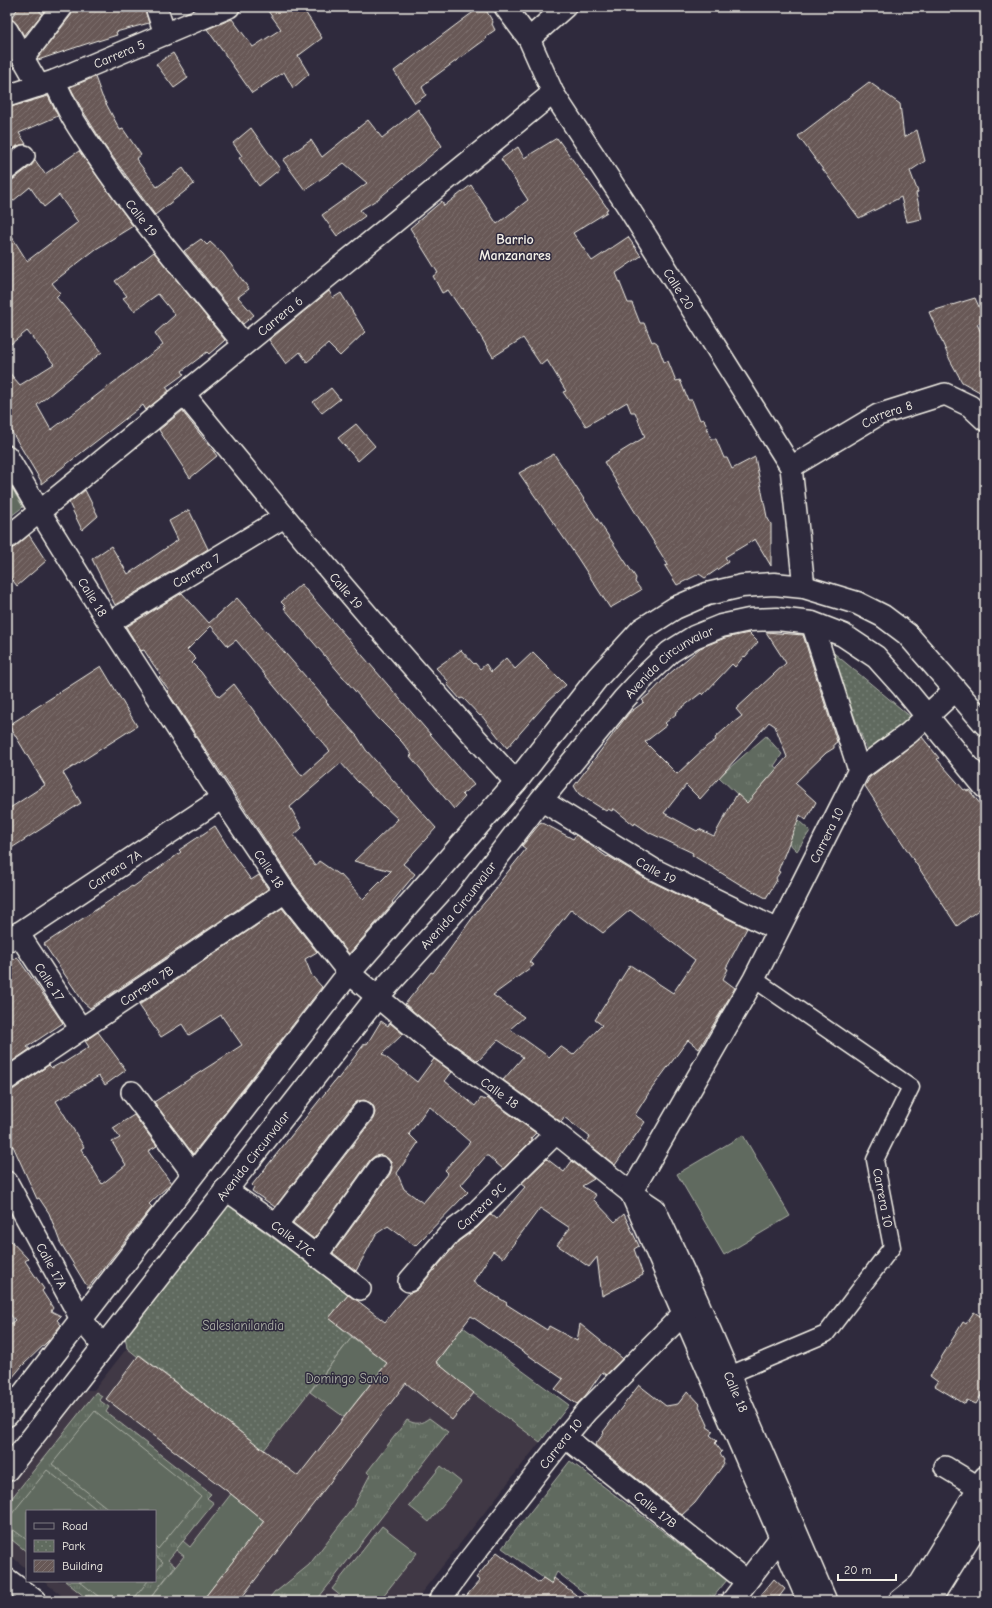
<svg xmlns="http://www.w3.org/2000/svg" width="992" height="1608" font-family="'Comic Neue',sans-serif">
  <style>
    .built { fill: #403844 }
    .grass { fill: url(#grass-tufts); stroke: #aaaea4 }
    .park { fill: url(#park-dots); stroke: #aaaea4 }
    .garden { fill: #606b5f; stroke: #aaaea4 }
    .building { fill: url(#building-hatch); stroke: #f4f1e8; fill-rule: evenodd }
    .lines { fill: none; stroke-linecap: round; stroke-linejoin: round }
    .pedestrian-casing { stroke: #f4f1e8; stroke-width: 19 }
    .minor-casing { stroke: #f4f1e8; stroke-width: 24 }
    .secondary-casing { stroke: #f4f1e8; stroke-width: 25 }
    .pedestrian { stroke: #2f2a3d; stroke-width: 16 }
    .minor { stroke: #2f2a3d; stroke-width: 21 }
    .secondary { stroke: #2f2a3d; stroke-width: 22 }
    .labels { text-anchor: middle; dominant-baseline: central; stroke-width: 3; stroke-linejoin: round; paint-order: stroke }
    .street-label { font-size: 13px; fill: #f4f1e8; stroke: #2f2a3d }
    .park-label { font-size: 13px; fill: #b1b5aa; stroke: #2f2a3d }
    .neighbourhood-label { font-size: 14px; font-weight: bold; fill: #f4f1e8; stroke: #2f2a3d }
  </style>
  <defs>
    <pattern id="grass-tufts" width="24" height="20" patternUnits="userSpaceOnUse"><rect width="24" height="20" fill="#606b5f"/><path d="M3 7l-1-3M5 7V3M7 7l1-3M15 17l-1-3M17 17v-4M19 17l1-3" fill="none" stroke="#778176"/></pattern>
    <pattern id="park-dots" width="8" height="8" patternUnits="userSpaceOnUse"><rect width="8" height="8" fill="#606b5f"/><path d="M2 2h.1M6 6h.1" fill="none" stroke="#778176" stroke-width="1.8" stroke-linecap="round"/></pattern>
    <pattern id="building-hatch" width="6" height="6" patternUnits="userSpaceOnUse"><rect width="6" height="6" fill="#675856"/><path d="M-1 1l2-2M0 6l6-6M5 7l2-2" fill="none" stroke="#7d706e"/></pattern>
  </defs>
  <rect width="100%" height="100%" fill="#2f2a3d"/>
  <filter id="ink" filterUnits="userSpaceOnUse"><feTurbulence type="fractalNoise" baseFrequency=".025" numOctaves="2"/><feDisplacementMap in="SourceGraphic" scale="8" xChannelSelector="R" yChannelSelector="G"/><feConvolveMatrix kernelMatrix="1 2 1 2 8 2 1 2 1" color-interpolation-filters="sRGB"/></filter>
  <g filter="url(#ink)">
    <path class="built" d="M349,1294L473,1393L540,1442L415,1601H69L43,1581H155V1511H27V1569L7,1553V1491L86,1390H94L127,1348L125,1336Z"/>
    <path class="grass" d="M7,480L23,507L7,519Z
      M766,736L782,754L774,766L783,773L765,790L810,831L797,851L719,777Z
      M463,1327L569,1405L540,1442L473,1393L436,1362Z
      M96,1392L102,1396L99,1400L109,1407L106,1412L211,1494L207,1498L214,1503L168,1560L175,1566L148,1601H90L65,1581H155V1511H27V1552L7,1536V1504Z
      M429,1418L448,1432L316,1601H267L275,1591H277L309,1565L352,1509L370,1475L367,1472L407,1420C416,1425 421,1424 429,1418Z
      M570,1461L727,1580L710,1601H595L557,1572L553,1580L556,1582L553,1585L502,1548Z"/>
    <path class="park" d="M829,649L912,718L868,753Z
      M228,1205L349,1294L329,1318L352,1337L264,1450L140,1355L138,1357L127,1348L125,1336Z"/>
    <path class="garden" d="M743,1135L790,1216L724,1255L677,1174Z
      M352,1337L387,1363L344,1417L310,1392Z
      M95,1411L201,1496L158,1549L155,1546V1511H111L52,1464Z
      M441,1466L461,1482L429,1522L409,1506Z
      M47,1470L99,1511H27V1540L7,1525V1520Z
      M231,1494L264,1521L202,1601H148L184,1556L176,1550L183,1541L190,1547Z
      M382,1526L417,1553L379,1601H347L332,1589Z
      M155,1555L163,1562L155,1572Z
      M79,1581H148L132,1601H104Z"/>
    <path class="building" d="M19,7H37L42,14L24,36L17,24L10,19Z
      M74,7H144L149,23L116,32L117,35L98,41V40L38,60L37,59L72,14Z
      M265,7H302L322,38L298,56L309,74L293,88L284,72L252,93L207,29L232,19L253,47L281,29Z
      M480,7H484L493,22L492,24L495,30L485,37L486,39L427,82V83L422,87L426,95L415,103L394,71Z
      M173,53L188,78L174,88L156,64Z
      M7,54L15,68L7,71Z
      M95,77L102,96L120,130L123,129L141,155L136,159L157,187L183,168L194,184L155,215L104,145L83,111L70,87Z
      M869,82L900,104L904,137L917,130L925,161L910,171L918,192L916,193L922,219L907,222L901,197L859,218L798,136Z
      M48,96L58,116L19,133L26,144L17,146L7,154V108Z
      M418,109L442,146L378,199L360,210L365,216L337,236L322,215L367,183L344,163L305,190L283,160L311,140L322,157L368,120L382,138Z
      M251,128L280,169L259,186L239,158L242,156L233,143Z
      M557,138L608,209L606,210L607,212L573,233L592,261L628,237L641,256L616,273L628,303H632L640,323H644L652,342L654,341L657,343L664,362L668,361L676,381L680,380L688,400H692L700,420L704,419L711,439H716L724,458H727L732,469L755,457L767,517L771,524V566L755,539L725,557L728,562L705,578L699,574L677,585L665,566L668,565L604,462L645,437L635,412H631L627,402L586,426L563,392L566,391L547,360L541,365L523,338L493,357L475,327L462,308L461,309L448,290L442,293L433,276L438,273L410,228L442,201L444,206L471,185L497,224L528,200L501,159L518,147L524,158Z
      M79,151L133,226L96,249L52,283L60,293L56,297L102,352L37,405L51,430L163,345L155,333L175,315L158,294L134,311L123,298L127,296L115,281L154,252L225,340L209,354L207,352L182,371L184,374L166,387L169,391L146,410L143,405L41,484V481L7,424V370L20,385L54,364L27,331L7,347V229L27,261L78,222L59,195L44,207L30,187L7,206V181L14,179L31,166L35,160L45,174Z
      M201,239L207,245L210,242L223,254L249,289L238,297L254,315L243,324L184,251Z
      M329,291L333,298L341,293L365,332L340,356L328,344L307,362L300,352L286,364L269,340Z
      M975,298L985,320L977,324L985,341V395L962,382L950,360L929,312Z
      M331,388L340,399L322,413L313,402Z
      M182,411L217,456L190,478L159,430Z
      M356,424L375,446L358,461L338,438Z
      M554,454L621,555L636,578L635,582L641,590L610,608L577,557L519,473Z
      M85,490L98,516L82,530L69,503Z
      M189,510L208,549L115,605L92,559L111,546L128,574L178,540L169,521Z
      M29,535L46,561L17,586L7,573V550L15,547Z
      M301,584L474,785L462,794L465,797L454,809L410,756L412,755L402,742L378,718L284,608L286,607L281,602Z
      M182,593L209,623L237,598L327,701L326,702L357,736L366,750L436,828L403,864L415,874L392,902L393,903L349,954L295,885L167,691L169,690L159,677L161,675L153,664L144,650L141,651L126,627ZM211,626L228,646L236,640L294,710L330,751L302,776L234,684L219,697L201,672L192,663L196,659L187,650ZM341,763L357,781L398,819L354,861L391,871L363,899L340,874L339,875L319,861L315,866L294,835L302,828L290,807Z
      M766,632L803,635L837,742L834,744V748L826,753L795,783L816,802L806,820L800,815L778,871L780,872L776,878L777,880L766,898L741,885L692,855L693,853L650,833L635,823L634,825L613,808L612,811L608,809L606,811L579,794L574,786L629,713L644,702L642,700L653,691L668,675L700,648L725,638L749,633L758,642L745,657L744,656L735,667L732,664L703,695L701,693L675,713L676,714L665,723L667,725L645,742L677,774L707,746L716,740L715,738L725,729L742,716L736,709L786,663ZM769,722L775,726L787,757L747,803L737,794L714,836L699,829L697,831L664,813L686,785L700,799Z
      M461,650L474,664L475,663L480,669L486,664L491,672L506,658L515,669L533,652L566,685L549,700L507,748L481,715L480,716L464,699L462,698L460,699L447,684L449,682L436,668Z
      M101,666L137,726L63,773L81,803L7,851V810L45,785L9,725Z
      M922,737L939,758L937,759L964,790L966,789L967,791L969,790L985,810V905L957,926L865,786L870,777Z
      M541,822L573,839L576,835L607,857L608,856L648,880L747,928L726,968L728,969L723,979L735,988L699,1049L688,1040L650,1091L635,1115L645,1122L615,1165L586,1142L590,1137L564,1117L561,1122L503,1080L523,1057L498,1040L478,1061L443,1037L405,1004L431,972L433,973L478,910L497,888H495L526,849L522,846ZM571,909L603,933L630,910L695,960L673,993L630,965L595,1020L602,1025L573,1055L560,1046L549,1057L510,1029L524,1017L493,995L534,965L529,962Z
      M215,826L231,852L251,880L259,875L268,889L90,1008L84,1003L44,944L132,886L133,887L181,852L179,850Z
      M282,908L317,952L305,959L312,976L322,987L193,1154L154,1102L242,1045L221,1015L189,1035L182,1024L161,1037L139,1005Z
      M17,957L63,1023L27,1047L30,1049L7,1065V964Z
      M381,1021L388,1026L390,1023L403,1034L382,1054L417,1082L434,1059L452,1072L445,1081L475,1106L481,1098L485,1100L487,1098L536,1133L531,1138L532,1140L503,1169L488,1156H486L461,1185L468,1192L415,1246L388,1226L376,1234L356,1271L333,1253L390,1174L392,1168L391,1162L387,1158L381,1155L375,1156L370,1160L314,1239L293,1223L373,1119L375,1113L374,1107L371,1103L364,1100L358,1101L353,1105L275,1207L252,1191L254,1187L252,1185L337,1078L338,1079L365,1043L367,1044ZM429,1106L470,1142L445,1170L448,1173L423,1203L404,1189L397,1173L418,1143L409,1134Z
      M98,1032L126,1070L105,1085L99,1076L56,1101L84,1147L81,1149L102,1184L126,1165L112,1142L120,1138L113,1128L134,1115L157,1146L148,1151L171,1183L149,1204L152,1207L88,1288L60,1242L49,1213L39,1198L37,1199L13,1146L7,1148V1091L14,1089L49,1065L52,1068L61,1063L62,1064L89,1047L85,1041Z
      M547,1159L564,1172L572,1161L594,1179L582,1186L596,1195L593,1199L615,1222L624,1214L639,1246L634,1249L643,1275L602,1296L597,1257L589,1267L557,1245L570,1228L540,1208L503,1258L493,1251L473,1282L507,1303L506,1304L547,1330L549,1326L577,1341L580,1324L622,1358L621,1360L606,1375L602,1372L586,1395L577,1404L555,1389L563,1379L471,1316L436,1362L474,1393L452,1420L406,1383L239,1601H202L264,1521L231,1494L106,1399L139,1355L298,1476L387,1363L329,1318L348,1295L358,1301L385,1322L409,1293L413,1292L418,1289L459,1241L477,1228L491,1214L497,1219L525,1187L521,1184Z
      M7,1237L28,1259L25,1261L44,1289L42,1291L53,1308L51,1311L61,1316L57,1320L61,1325L48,1341L22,1366L7,1384V1327L15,1320L7,1311Z
      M974,1312L985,1319V1389L976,1404L967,1400L965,1404L935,1386L938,1382L930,1376L963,1322L966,1324Z
      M639,1385L666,1406L678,1404L688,1391L700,1404L699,1406L708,1425L707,1427L713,1431L710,1435L717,1441L715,1443L722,1452L720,1454L724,1460L723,1462L724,1464L695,1503L682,1515L595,1445L604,1433L603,1432Z
      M497,1552L539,1583L543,1578L552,1584L554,1578L584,1601H462L480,1580L476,1578Z
      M774,1579L785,1589L776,1601H756Z"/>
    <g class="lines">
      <defs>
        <path id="pedestrian" d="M729,1375L826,1334L892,1247L875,1160L911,1087L754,979"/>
        <g id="minor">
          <path d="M156,7L165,34"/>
          <path id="s1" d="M505,7L529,39L553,93L626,204L791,467L804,587"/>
          <path d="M7,30L39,86"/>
          <path d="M529,39L565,7"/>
          <path d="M23,58L62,7"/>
          <path id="s2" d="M54,81C61,94 67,109 75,122C124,201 185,272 244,344"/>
          <path id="s3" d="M7,96L54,81L229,7"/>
          <path d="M7,169L24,156"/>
          <path id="s4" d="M184,394C291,526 400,657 516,782"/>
          <path id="s5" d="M7,456L40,512L109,623L222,798L285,892L349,973L436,1046L556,1133L631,1193L655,1209L697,1300L826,1601"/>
          <path id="s6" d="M791,467L878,415L945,394L970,406L985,420"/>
          <path id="s7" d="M7,538C190,391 370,240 553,93"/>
          <path id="s8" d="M109,623L284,517"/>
          <path d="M812,623L859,770"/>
          <path id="s9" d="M541,800L653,869L778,930"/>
          <path id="s10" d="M18,933L81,1029"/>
          <path id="s11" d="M7,941L222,798"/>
          <path id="s12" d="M7,1079L285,892"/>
          <path d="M132,1092L193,1174"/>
          <path id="s13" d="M7,1182L81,1319L103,1346"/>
          <path id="s14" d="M225,1189L276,1225L360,1289"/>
          <path id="s15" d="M631,1193L754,979L859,770L909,733L927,716"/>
          <path d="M631,1193L808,1601"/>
          <path d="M276,1225L363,1112"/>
          <path d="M316,1256L380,1167"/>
          <path id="s16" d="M409,1281L451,1232L470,1218L556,1133"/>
          <path id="s17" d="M565,1437L746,1581"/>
          <path d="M945,1467L985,1491"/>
          <path d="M7,1579L36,1601"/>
          <path id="s18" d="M439,1601L463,1568L565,1437L587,1411L692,1305"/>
          <path d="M732,1601L781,1537"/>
          <path d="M899,1601L920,1584L985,1477"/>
          <path d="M930,1601L985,1513"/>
        </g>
        <g id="secondary">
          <path d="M927,716L955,690"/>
          <path d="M7,1415L349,973L516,782L598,677L642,629L675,608L707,594L742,586L774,584L804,587L857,603L883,616L907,634L985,724"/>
          <path id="s19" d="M7,1470L377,997L463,902L541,800L624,699L649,672L670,652L694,637L721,626L749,620L777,619L812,623L843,635L876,657L903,687L985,787"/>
        </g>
      </defs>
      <use href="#pedestrian" class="pedestrian-casing"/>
      <use href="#minor" class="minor-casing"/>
      <use href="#secondary" class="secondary-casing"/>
      <use href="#pedestrian" class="pedestrian"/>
      <use href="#minor" class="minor"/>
      <use href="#secondary" class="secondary"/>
    </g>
  </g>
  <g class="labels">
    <g class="street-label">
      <text stroke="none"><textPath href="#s3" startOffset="120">Carrera 5</textPath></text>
      <text stroke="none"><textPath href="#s2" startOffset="163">Calle 19</textPath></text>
      <text stroke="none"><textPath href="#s1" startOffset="332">Calle 20</textPath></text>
      <text stroke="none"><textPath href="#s7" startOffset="352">Carrera 6</textPath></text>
      <text stroke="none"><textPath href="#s6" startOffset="110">Carrera 8</textPath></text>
      <text stroke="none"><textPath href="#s8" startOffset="102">Carrera 7</textPath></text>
      <text stroke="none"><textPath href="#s4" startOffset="255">Calle 19</textPath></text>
      <text stroke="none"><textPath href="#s5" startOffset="165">Calle 18</textPath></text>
      <text stroke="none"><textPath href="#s19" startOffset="1047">Avenida Circunvalar</textPath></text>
      <text stroke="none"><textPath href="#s15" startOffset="408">Carrera 10</textPath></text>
      <text stroke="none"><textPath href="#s5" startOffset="489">Calle 18</textPath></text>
      <text stroke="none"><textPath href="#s11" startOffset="129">Carrera 7A</textPath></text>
      <text stroke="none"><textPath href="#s9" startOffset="135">Calle 19</textPath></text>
      <text stroke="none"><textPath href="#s19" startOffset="723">Avenida Circunvalar</textPath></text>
      <text stroke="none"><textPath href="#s10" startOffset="58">Calle 17</textPath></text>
      <text stroke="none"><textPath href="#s12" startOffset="168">Carrera 7B</textPath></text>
      <text stroke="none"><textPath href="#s5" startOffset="813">Calle 18</textPath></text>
      <text stroke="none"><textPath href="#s19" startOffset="399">Avenida Circunvalar</textPath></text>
      <text transform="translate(883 1198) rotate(79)">Carrera 10</text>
      <text stroke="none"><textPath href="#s16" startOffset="104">Carrera 9C</textPath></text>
      <text stroke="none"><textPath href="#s14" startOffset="84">Calle 17C</textPath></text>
      <text stroke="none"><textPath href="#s13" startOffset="95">Calle 17A</textPath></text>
      <text stroke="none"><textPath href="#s5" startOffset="1207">Calle 18</textPath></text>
      <text stroke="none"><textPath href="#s18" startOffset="199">Carrera 10</textPath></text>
      <text stroke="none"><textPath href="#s17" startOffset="116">Calle 17B</textPath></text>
    </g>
    <g class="park-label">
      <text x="243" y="1325">Salesianilandia</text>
      <text x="347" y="1378">Domingo Savio</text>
    </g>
    <g class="neighbourhood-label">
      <text x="515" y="239">Barrio<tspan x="515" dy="16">Manzanares</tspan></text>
    </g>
  </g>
  <rect width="992" height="1608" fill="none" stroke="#2f2a3d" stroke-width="24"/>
  <rect x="12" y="12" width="968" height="1584" fill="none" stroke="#f4f1e8" stroke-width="1.5" filter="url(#ink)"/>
  <rect x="26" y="1510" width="130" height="72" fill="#2f2a3d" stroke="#7e7a81"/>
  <rect x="34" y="1523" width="20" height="6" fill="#2f2a3d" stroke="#7e7a81"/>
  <text x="62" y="1530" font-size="12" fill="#f4f1e8">Road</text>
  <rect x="34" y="1540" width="20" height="12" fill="url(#park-dots)" stroke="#7e7a81"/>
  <text x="62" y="1550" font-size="12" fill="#f4f1e8">Park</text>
  <rect x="34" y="1560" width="20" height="12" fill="url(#building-hatch)" stroke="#7e7a81"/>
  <text x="62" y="1570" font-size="12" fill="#f4f1e8">Building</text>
  <path d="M838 1574v6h58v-6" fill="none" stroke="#f4f1e8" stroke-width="2"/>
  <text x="844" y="1574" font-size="12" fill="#f4f1e8" stroke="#2f2a3d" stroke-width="3" paint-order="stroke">20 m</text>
</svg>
